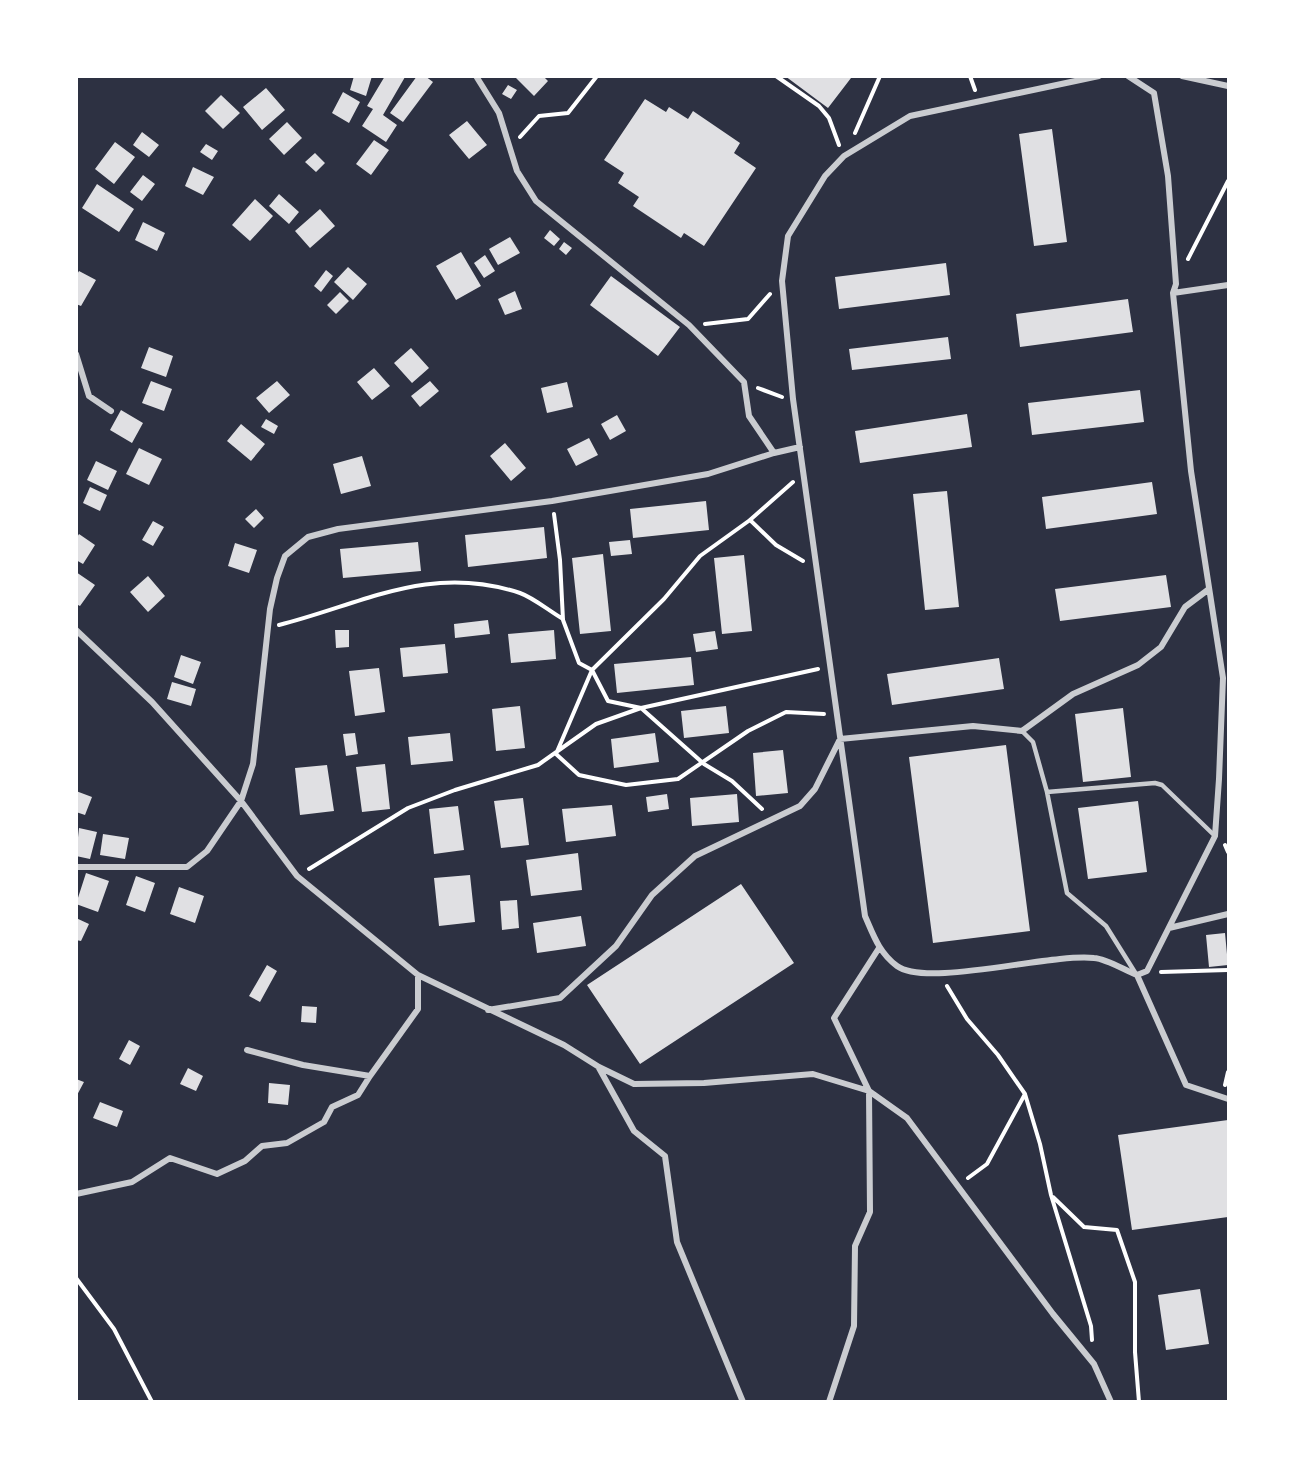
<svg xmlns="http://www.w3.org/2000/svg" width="1305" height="1478" font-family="'Open Sans',sans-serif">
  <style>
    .building { fill: #e0e0e3 }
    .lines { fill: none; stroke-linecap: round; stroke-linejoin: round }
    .path { stroke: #fff; stroke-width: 4 }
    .service { stroke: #caccd0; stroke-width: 4.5 }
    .minor { stroke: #caccd0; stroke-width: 6 }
  </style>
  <rect width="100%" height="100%" fill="#2d3142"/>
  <path class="building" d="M354,76H372L366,96L350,90Z
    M385,76L405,77L383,115L397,125L386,142L362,126L373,109L367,106Z
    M417,76H425L433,82L403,122L390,113Z
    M514,76H543L548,81L534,96Z
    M785,76H849L851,78L828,108Z
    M508,85L517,90L511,99L502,94Z
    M266,88L285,110L262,130L243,107Z
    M343,92L360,102L349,123L332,113Z
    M221,95L240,113L223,129L205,111Z
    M645,99L666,112L669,107L688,119L693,111L740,143L734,153L756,168L704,246L684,233L681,238L633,206L639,197L618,183L624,173L604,160Z
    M467,121L487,145L469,159L449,135Z
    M287,122L302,138L284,155L269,139Z
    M1052,129L1067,242L1034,246L1019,134Z
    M142,132L159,145L149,157L133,145Z
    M374,140L389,150L371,175L356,164Z
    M115,142L135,157L114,184L95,169Z
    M206,144L218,151L212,160L200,152Z
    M315,153L325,163L316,172L305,162Z
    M193,167L214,177L203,195L185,186Z
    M143,175L155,184L142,201L130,192Z
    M97,184L134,209L119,232L82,208Z
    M279,194L299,212L289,224L269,206Z
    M255,199L273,216L250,241L232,225Z
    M320,209L335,226L310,248L295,231Z
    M143,222L165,233L157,251L135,240Z
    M550,230L560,239L554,246L544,238Z
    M510,237L520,253L498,265L489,249Z
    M564,242L572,248L566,255L559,249Z
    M461,252L481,286L456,300L436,266Z
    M485,255L495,271L484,278L474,263Z
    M946,263L950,295L839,309L835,277Z
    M348,267L367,284L353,300L334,282Z
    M326,270L333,276L321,292L314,286Z
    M79,271L96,280L81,306L76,304V276Z
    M611,276L680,327L658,356L590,305Z
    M515,291L522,309L505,315L498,299Z
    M340,292L349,301L336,314L327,305Z
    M1128,299L1133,332L1020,347L1016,314Z
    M948,337L951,359L852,370L849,349Z
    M149,347L173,356L166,377L141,368Z
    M411,348L429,368L412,383L394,363Z
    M374,368L390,386L372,400L357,382Z
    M151,381L172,389L164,411L142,403Z
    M277,381L290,395L269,413L256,398Z
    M430,381L439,391L420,407L411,396Z
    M567,382L573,407L547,413L541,388Z
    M1140,390L1144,422L1032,435L1028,403Z
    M121,410L143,423L132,443L110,430Z
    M967,414L972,447L860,463L855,431Z
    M617,415L626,431L610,440L601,424Z
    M266,419L278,426L274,434L261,427Z
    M241,424L265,444L251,461L227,441Z
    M589,438L598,455L576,466L567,449Z
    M505,443L526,468L511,481L490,456Z
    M139,448L162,459L149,485L126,474Z
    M362,456L371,486L341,494L333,464Z
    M96,461L117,471L108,490L87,480Z
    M1152,482L1157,514L1046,529L1042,497Z
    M90,487L107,495L100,511L83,503Z
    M947,491L959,607L925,610L913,494Z
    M706,501L709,530L633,538L630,509Z
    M256,509L264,518L254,528L245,519Z
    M153,521L164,527L153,546L142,540Z
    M544,527L547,558L468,567L465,535Z
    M79,534L95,545L83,564L76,560V539Z
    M630,540L632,554L611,556L609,542Z
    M418,542L421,571L343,578L340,549Z
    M235,543L257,550L249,573L228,566Z
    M603,554L611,631L580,634L572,558Z
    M744,555L752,631L722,634L714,558Z
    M76,572L95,585L80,606L76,604Z
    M1166,575L1171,607L1060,621L1055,589Z
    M148,576L165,596L148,612L130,592Z
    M488,620L490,634L455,638L454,624Z
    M335,630H349V647L336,648Z
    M554,630L556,659L511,663L508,634Z
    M715,631L718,649L696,652L693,634Z
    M445,644L448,673L403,677L400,648Z
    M181,655L201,662L193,684L174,677Z
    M691,657L694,685L617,693L614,664Z
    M999,658L1004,689L892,705L887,674Z
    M379,668L385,712L355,716L349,671Z
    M172,682L196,689L191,706L167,699Z
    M520,706L525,748L496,751L492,709Z
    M726,706L729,733L684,738L681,711Z
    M1123,708L1131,777L1083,782L1075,714Z
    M355,733L358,754L346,756L343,734Z
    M450,733L453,761L411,765L408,737Z
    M655,733L659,762L614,768L611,739Z
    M1006,745L1030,931L933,943L909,757Z
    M783,750L788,793L756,796L753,753Z
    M385,764L390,809L362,812L356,767Z
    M327,765L334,811L300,815L295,768Z
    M76,791L92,797L85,815L76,812Z
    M667,794L669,809L648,812L646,797Z
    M737,794L739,822L692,826L690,798Z
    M523,798L529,845L501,848L494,801Z
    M1138,801L1147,872L1088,879L1078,808Z
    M612,805L616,836L566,842L562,809Z
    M458,806L464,850L434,854L429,809Z
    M79,828L97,832L90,859L76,856Z
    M103,834L129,838L125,859L100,855Z
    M578,853L582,890L531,896L526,860Z
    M86,873L109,881L98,912L76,904Z
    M470,875L475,922L439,926L434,878Z
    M136,876L155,883L145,912L126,905Z
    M741,884L794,963L640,1064L587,985Z
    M179,887L204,896L195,923L170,914Z
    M517,900L519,928L502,930L500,901Z
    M581,916L586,946L537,953L533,923Z
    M76,918L89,924L81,941L76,940Z
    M1225,933L1228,965L1209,967L1206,935Z
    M267,965L277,971L260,1002L249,996Z
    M302,1006L317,1007L316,1023L301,1022Z
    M129,1040L140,1046L130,1065L119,1059Z
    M188,1068L203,1076L196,1091L180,1084Z
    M76,1079L84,1082L76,1097Z
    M269,1083L290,1085L288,1105L268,1103Z
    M100,1102L123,1111L117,1127L93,1118Z
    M1228,1120V1217L1132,1230L1118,1135Z
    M1200,1289L1209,1344L1166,1350L1158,1295Z"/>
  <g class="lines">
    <path class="path" d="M776,76L819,106L829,118L839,145
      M970,76L975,90
      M855,133L880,76
      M520,137L539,116L568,113L597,76
      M1188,259L1228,181
      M705,324L748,319L770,294
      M758,388L782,397
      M793,482L750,520L700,556L664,599L592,670L556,754L579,775L626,785L678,779L748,731L786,712L824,714
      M554,514L560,560L563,620L579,663L592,670L608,701L641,708L704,764L732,781L762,809
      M750,520L776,545L803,561
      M279,625C363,604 429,563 520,593C534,598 549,611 563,619
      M1225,845L1228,852
      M309,869L408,808L455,790L538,765L596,724L641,708L818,669
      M1161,972L1228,970
      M947,986L967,1019L998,1055L1025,1094L1040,1144L1051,1195L1091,1326L1092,1340
      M1225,1085L1228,1072
      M968,1178L987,1164L1025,1094
      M1053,1197L1084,1227L1117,1230L1135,1282V1352L1139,1402
      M76,1278L114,1329L152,1402"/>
    <path class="service" d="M1022,731L1033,742L1047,792
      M1136,974L1106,926L1067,893L1047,792L1155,783L1162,785L1215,836"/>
    <path class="minor" d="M476,76L499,113L517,171L536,201L689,325L744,382L749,416L774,453L800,447
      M1099,76L910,116L844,156L825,176L788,236L782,281L793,399L865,916C873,934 879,953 897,966C927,988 1050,953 1094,958C1107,959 1124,970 1137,975
      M1128,76L1154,93L1168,176L1176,284L1173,293
      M1182,76L1228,86
      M1228,285L1173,293L1191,471L1223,678L1219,779L1215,836L1147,971L1137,975L1186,1085L1228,1099
      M76,354L89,396L111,411
      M76,630L152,702L241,801L297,876L418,975L564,1045L599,1067L634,1084L704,1083L813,1074L869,1091L907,1118L1053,1314L1094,1364L1111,1402
      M76,867H187L207,851L241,801L253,764L270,609L277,578L285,556L308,537L338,529L552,501L708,474L774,453
      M1169,928L1228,914
      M488,1010L560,998L616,946L652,895L695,856L800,806L815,789L840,739L973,726L1022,731L1073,694L1138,665L1161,647L1185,607L1209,589
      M247,1050L303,1065L370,1076L418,1009V975
      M599,1068L634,1131L665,1156L677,1242L743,1402
      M76,1194L132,1182L170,1158L217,1174L245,1161L262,1146L287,1143L324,1122L332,1107L358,1095L370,1076
      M829,1402L854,1326L855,1246L870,1212L869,1091L834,1018L879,948"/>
  </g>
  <rect width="1305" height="1478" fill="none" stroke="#ffffff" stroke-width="156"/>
</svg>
